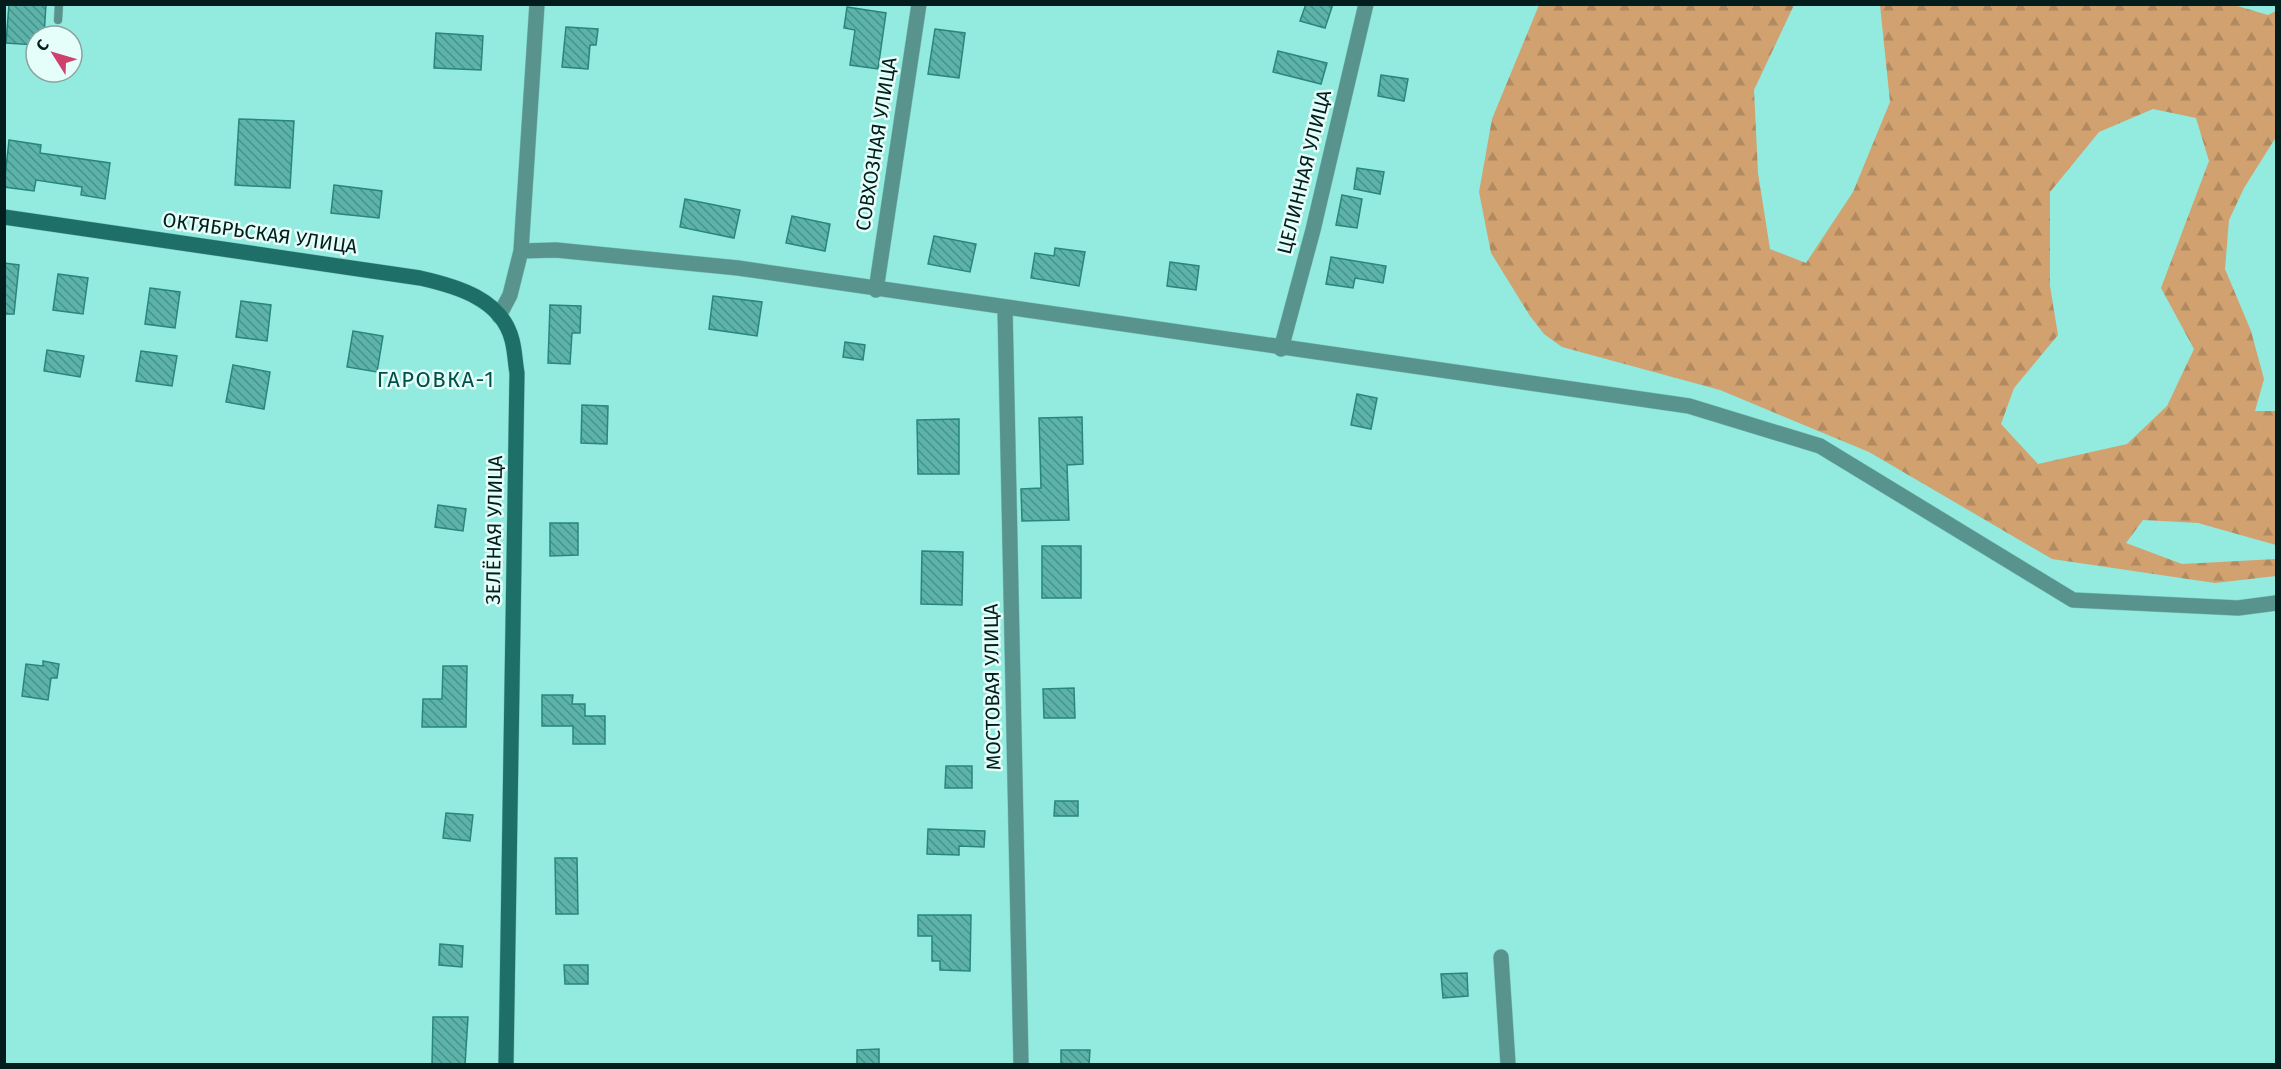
<svg xmlns="http://www.w3.org/2000/svg" width="2281" height="1069" font-family="'Fira Sans',sans-serif">
  <style>
    .forest { fill: url(#forest-firs); fill-rule: evenodd }
    .building { fill: url(#building-back-hatch); stroke: #29867d; stroke-width: 1.5 }
    .lines { fill: none; stroke-linecap: round; stroke-linejoin: round }
    .lane-casing { stroke: #79c5bc; stroke-width: 9 }
    .street-casing { stroke: #79c5bc; stroke-width: 16 }
    .secondary-casing { stroke: #79c5bc; stroke-width: 16 }
    .lane { stroke: #58948d; stroke-width: 8 }
    .street { stroke: #58948d; stroke-width: 15 }
    .secondary { stroke: #1d6f68; stroke-width: 15 }
    .labels { text-anchor: middle; dominant-baseline: central; stroke-width: 5; stroke-linejoin: round; paint-order: stroke }
    .street-label { font-size: 20px; fill: #021d1b; stroke: #e6fefa }
    .quarter-label { font-size: 22px; letter-spacing: 1.5px; fill: #00504a; stroke: #e6fefa }
  </style>
  <defs>
    <pattern id="forest-firs" width="22" height="20" patternUnits="userSpaceOnUse" patternTransform="scale(1.5)"><rect width="22" height="20" fill="#d1a170"/><path d="M5 1l3.5 6h-7zM16 11l3.5 6h-7z" fill="#b28a60"/></pattern>
    <pattern id="building-back-hatch" width="6" height="6" patternUnits="userSpaceOnUse" patternTransform="scale(1.5)"><rect width="6" height="6" fill="#5bb3a9"/><path d="M-1 5l2 2M0 0l6 6M5-1l2 2" fill="none" stroke="#499189"/></pattern>
  </defs>
  <rect width="100%" height="100%" fill="#93eadf"/>
  <path class="forest" d="M2234,5L2268,15L2276,11V137L2244,188L2229,220L2225,269L2251,331L2264,379L2255,411H2276V545L2198,523L2143,520L2126,543L2182,564L2276,559V576L2215,583L2052,559L1869,452L1720,390L1562,347L1544,334L1530,316L1491,253L1479,192L1492,119L1539,5H1794L1754,90L1758,173L1770,249L1806,263L1853,192L1890,102L1880,5ZM2153,109L2196,118L2209,161L2161,288L2194,349L2167,406L2127,444L2038,464L2001,424L2014,388L2058,335L2050,286V192L2099,132Z"/>
  <path class="building" d="M9,4H46L44,36H36V45L6,43Z
    M1306,4H1333L1325,28L1300,21Z
    M847,7L886,13L878,69L850,65L855,30L844,28Z
    M566,27L598,29L596,45H590L588,69L562,67Z
    M935,29L965,33L959,78L928,74Z
    M436,33L483,36L481,70L434,68Z
    M1278,51L1327,63L1321,84L1273,72Z
    M1381,75L1408,79L1404,101L1378,96Z
    M239,119L294,121L290,188L235,185Z
    M9,140L41,145L40,153L110,163L105,199L81,195L82,187L36,180L34,191L4,187Z
    M1357,168L1384,172L1380,194L1354,189Z
    M334,185L382,191L379,218L331,213Z
    M1342,195L1362,199L1357,228L1336,225Z
    M685,199L740,210L734,238L680,227Z
    M792,216L830,224L825,251L786,243Z
    M934,236L976,244L970,272L928,264Z
    M1055,248L1085,252L1079,286L1031,278L1035,253L1054,256Z
    M1331,257L1386,266L1383,283L1355,278L1353,288L1326,284Z
    M1170,262L1199,266L1196,290L1167,286Z
    M4,263L19,265L14,314H4Z
    M58,274L88,278L83,314L53,310Z
    M150,288L180,292L175,328L145,324Z
    M713,296L762,302L757,336L709,329Z
    M241,301L271,305L267,341L236,337Z
    M550,305L581,306L580,333H572L570,364L548,363Z
    M353,331L383,336L377,372L347,367Z
    M845,342L865,345L863,360L843,357Z
    M47,350L84,356L80,377L44,371Z
    M141,351L177,356L172,386L136,381Z
    M233,365L270,372L264,409L226,402Z
    M1357,394L1377,398L1371,429L1351,425Z
    M582,405L608,406L607,444L581,443Z
    M1082,417L1083,464L1067,465L1069,520L1022,521L1021,489L1041,488L1039,418Z
    M959,419V474H918L917,420Z
    M438,505L466,509L463,531L435,527Z
    M550,523H578V555L550,556Z
    M1042,546H1081V598H1042Z
    M922,551L963,552L962,605L921,604Z
    M43,661L59,664L57,678H51L48,700L22,696L26,664L43,666Z
    M443,666H467L466,727H422L423,699H442Z
    M1074,688L1075,718H1044L1043,689Z
    M542,695H573L572,704H585V716H605V744H573V726H542Z
    M946,766H972V788H945Z
    M1055,801H1078V816H1054Z
    M446,813L473,815L470,841L443,838Z
    M928,829L985,831L984,847L959,846V855L927,854Z
    M555,858H577L578,914H556Z
    M918,915H971L970,971L940,970V961H932V936H918Z
    M440,944L463,946L462,967L439,965Z
    M564,965H588V984H565Z
    M1467,973L1468,996L1443,998L1441,974Z
    M433,1017H468L465,1065H432Z
    M879,1049V1065H857V1050Z
    M1061,1050H1090L1089,1065H1061Z"/>
  <g class="lines">
    <defs>
      <path id="lane" d="M58,20L59,4"/>
      <path id="street" d="M521,251L556,250L738,268L1689,406L1820,446L2073,600L2238,608L2276,603
        M876,290L919,4
        M1005,308L1021,1064
        M499,316L510,295L521,251L537,4
        M1281,349L1313,230L1366,4
        M1501,957L1508,1064"/>
      <path id="secondary" d="M4,217L420,278C456,286 502,299 512,340C515,351 515,362 517,373L506,1064"/>
    </defs>
    <use href="#lane" class="lane-casing"/>
    <use href="#street" class="street-casing"/>
    <use href="#secondary" class="secondary-casing"/>
    <use href="#lane" class="lane"/>
    <use href="#street" class="street"/>
    <use href="#secondary" class="secondary"/>
  </g>
  <g class="labels">
    <g class="street-label">
      <text transform="translate(876 144) rotate(-81)">СОВХОЗНАЯ УЛИЦА</text>
      <text transform="translate(1304 172) rotate(-76)">ЦЕЛИННАЯ УЛИЦА</text>
      <text transform="translate(260 233) rotate(8)">ОКТЯБРЬСКАЯ УЛИЦА</text>
      <text transform="translate(494 530) rotate(-89)">ЗЕЛЁНАЯ УЛИЦА</text>
      <text transform="translate(992 687) rotate(-91)">МОСТОВАЯ УЛИЦА</text>
    </g>
    <g class="quarter-label">
      <text x="436" y="379">ГАРОВКА-1</text>
    </g>
  </g>
  <rect width="2281" height="1069" fill="none" stroke="#021d1b" stroke-width="12"/>
  <g transform="translate(54 54) rotate(307)"><circle r="28" fill="#e6fefa" stroke="#8ba4a1" stroke-width="1.5"/>
  <path d="M0-4.5L10 22L0 15L-10 22Z" fill="#cf416c"/>
  <text y="-9" font-size="16" font-weight="bold" text-anchor="middle" fill="#021d1b">С</text>
  </g>
</svg>
